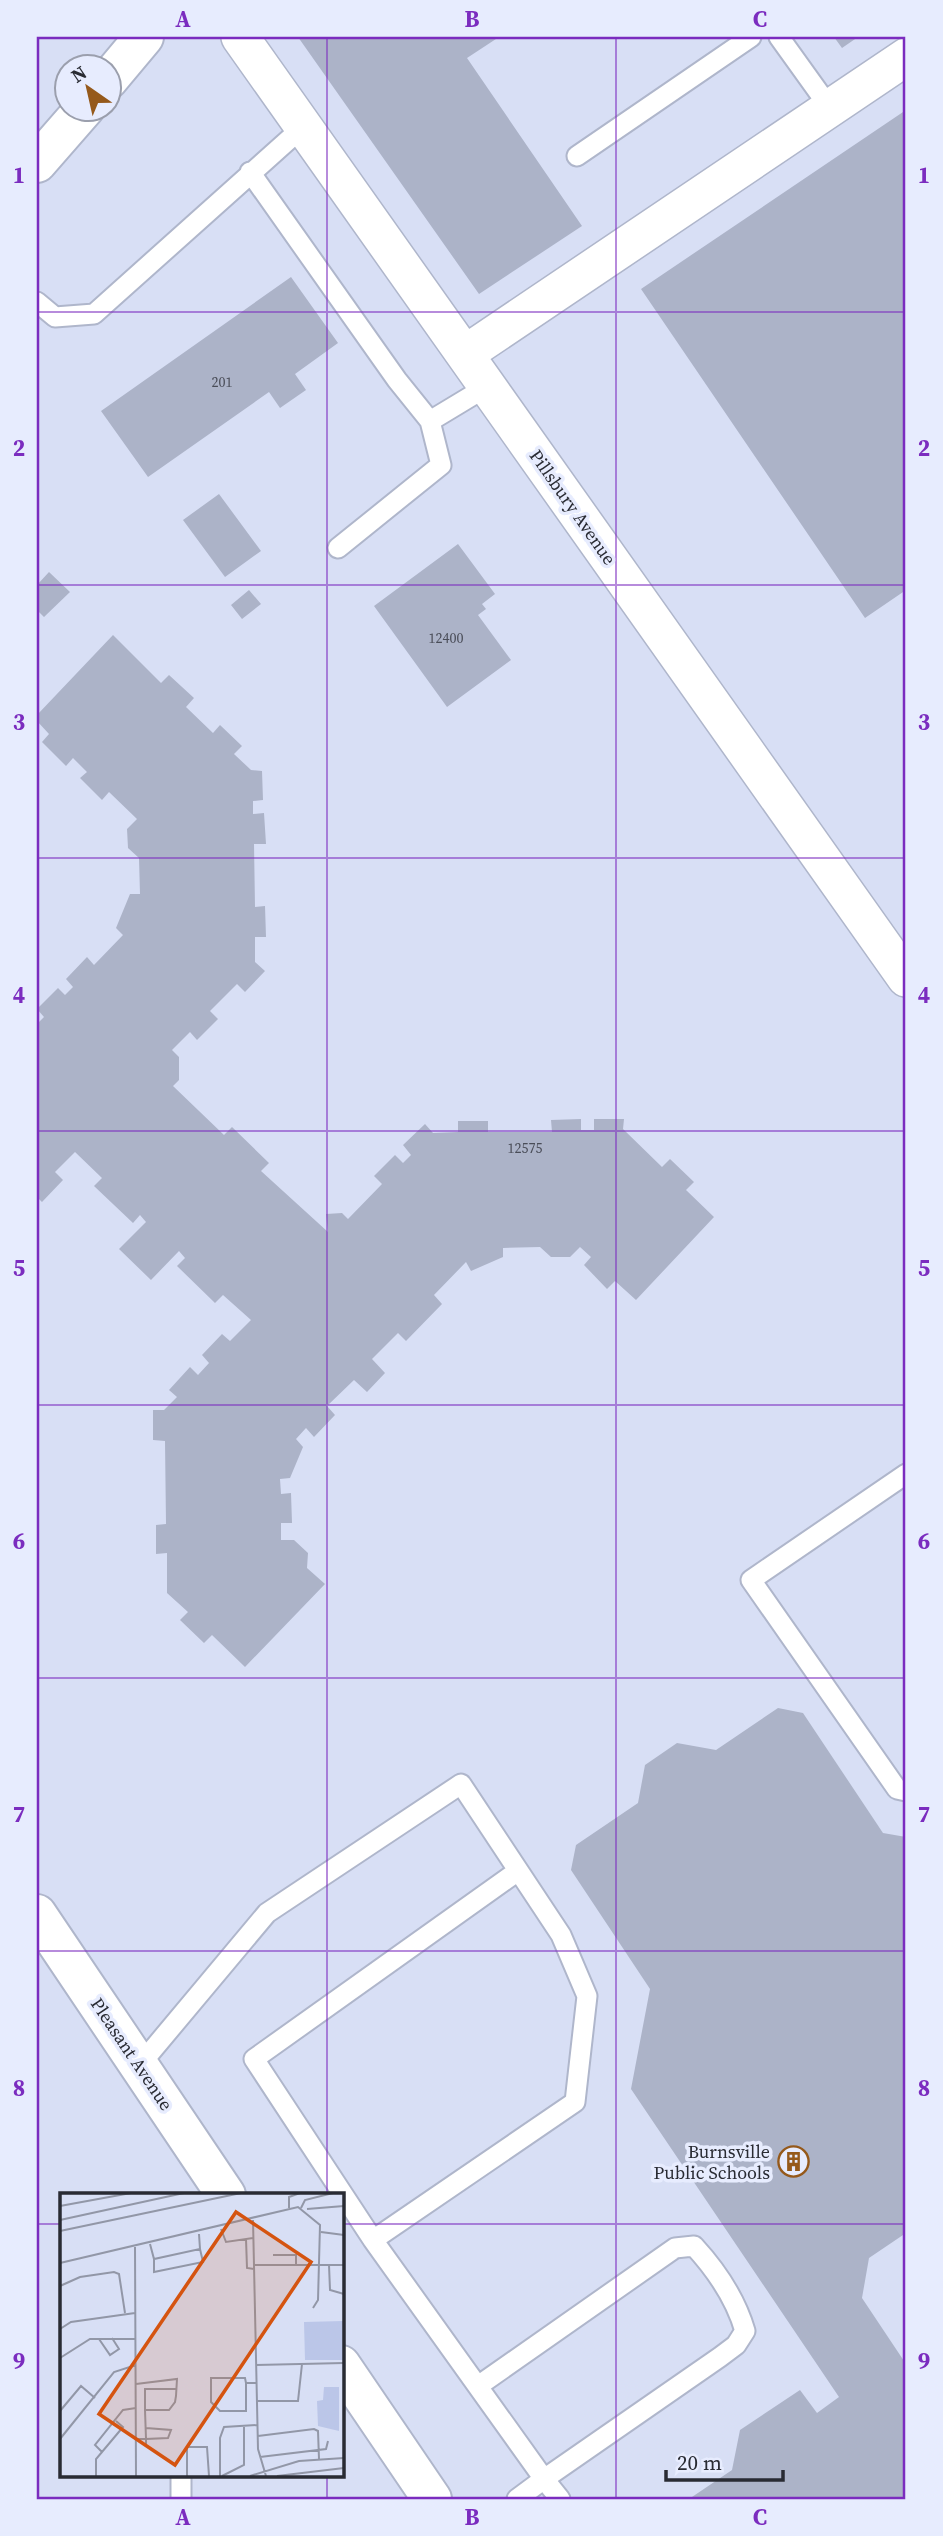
<svg xmlns="http://www.w3.org/2000/svg" width="943" height="2536" font-family="'Source Serif 4',serif">
  <style>
    .building { fill: #acb3c8 }
    .lines { fill: none; stroke-linecap: round; stroke-linejoin: round }
    .service-casing { stroke: #afb6cb; stroke-width: 23 }
    .minor-casing { stroke: #afb6cb; stroke-width: 40 }
    .tertiary-casing { stroke: #afb6cb; stroke-width: 42 }
    .service { stroke: #fff; stroke-width: 19 }
    .minor { stroke: #fff; stroke-width: 37 }
    .tertiary { stroke: #fff; stroke-width: 38 }
    .grid { fill: none; stroke: #7b2cbf; stroke-width: 2; stroke-opacity: 0.55 }
    .labels { text-anchor: middle; dominant-baseline: central; stroke-width: 7; stroke-linejoin: round; paint-order: stroke }
    .number-label { font-size: 14px; fill: #4a4d58 }
    .street-label { font-size: 18px; fill: #292b33; stroke: #e7ecfe }
    .poi-label { font-size: 18px; fill: #292b33; stroke: #e7ecfe; text-anchor: end }
    .inset-road { fill: none; stroke: #9297a7; stroke-width: 2 }
    .view { fill: #d55410; fill-opacity: 0.15; stroke: #d55410; stroke-width: 3.5 }
    .inset-edge { fill: none; stroke: #292b33; stroke-width: 3.5 }
    .neatline { fill: none; stroke: #7b2cbf; stroke-width: 2.5 }
    .grid-label { font-size: 23px; text-anchor: middle; font-weight: bold; fill: #7b2cbf }
  </style>
  <rect width="100%" height="100%" fill="#d8dff5"/>
  <path class="building" d="M298,37H499L467,58L582,226L479,294Z
    M834,37H858L842,48Z
    M906,110V590L865,618L641,289Z
    M291,277L338,343L295,374L306,390L280,408L269,392L148,477L101,411Z
    M219,494L261,551L225,577L183,520Z
    M458,544L495,594L482,604L486,609L478,615L511,660L447,707L374,606Z
    M49,572L70,592L44,617L37,610V585Z
    M249,590L261,604L242,619L231,605Z
    M113,635L161,683L169,675L194,698L186,707L213,733L220,725L242,746L234,754L251,770L262,771L263,800L253,801V814L264,813L266,844H254L255,907L265,906L266,937H255V962L265,971L245,992L237,984L210,1011L218,1019L197,1040L190,1032L172,1050L179,1057V1080L173,1086L224,1135L232,1127L269,1163L261,1171L328,1232L326,1214L342,1213L348,1219L382,1184L374,1176L395,1155L403,1163L411,1155L403,1145L425,1124L433,1133L458,1132V1121H488V1132H552L551,1120L581,1119V1130H594V1119H624L623,1129L662,1167L670,1159L694,1182L686,1190L714,1217L636,1300L615,1281L607,1289L584,1265L591,1257L580,1247L570,1257H551L540,1247L503,1248V1257L471,1271L466,1262L434,1295L442,1304L406,1341L398,1333L372,1359L385,1373L367,1392L354,1380L327,1406L335,1415L314,1437L306,1428L296,1439L303,1447L290,1478L280,1479L281,1494L291,1493L292,1523H281V1540H294L308,1553L307,1568L325,1584L245,1667L212,1635L204,1643L180,1620L188,1612L167,1593V1553L156,1554V1525L166,1524L165,1441L153,1440V1410H164L177,1397L169,1390L190,1367L198,1375L209,1363L202,1355L222,1334L230,1341L251,1320L223,1295L215,1303L177,1266L185,1258L179,1251L151,1280L119,1249L146,1222L140,1215L133,1223L94,1186L102,1178L75,1152L55,1172L63,1180L42,1202L37,1197V1024L44,1017L37,1009L58,988L65,995L73,987L66,979L87,957L94,965L123,935L116,928L130,894H140L139,858L128,848L127,829L137,819L109,792L102,800L80,778L87,772L73,758L66,766L42,742L49,734L37,721V715Z
    M778,1708L803,1713L883,1833L906,1837V2233L869,2258L862,2298L906,2364V2499H689L732,2470L740,2430L800,2390L817,2413L839,2397L631,2089L650,1989L571,1870L576,1845L638,1803L645,1765L677,1743L716,1750Z"/>
  <g class="lines">
    <defs>
      <path id="service" d="M779,37L830,108
        M577,156L751,37
        M250,172L397,380L430,421L488,386
        M37,302L55,317L94,314L304,126
        M338,548L441,465L430,421
        M906,1474L751,1580L897,1789L906,1791
        M139,2066L267,1913L461,1784L561,1935L587,1996L575,2102L373,2240L254,2059L518,1871
        M373,2240L544,2479L517,2499
        M478,2386L675,2248L694,2246C716,2270 736,2300 745,2331L736,2345L720,2357L544,2479L560,2499
        M181,2499V2475"/>
      <path id="minor" d="M240,37L906,978
        M465,354L906,57"/>
      <path id="tertiary" d="M108,80L144,37
        M37,163L85,108
        M37,1914L226,2195
        M341,2365L432,2499"/>
    </defs>
    <use href="#service" class="service-casing"/>
    <use href="#minor" class="minor-casing"/>
    <use href="#tertiary" class="tertiary-casing"/>
    <use href="#service" class="service"/>
    <use href="#minor" class="minor"/>
    <use href="#tertiary" class="tertiary"/>
  </g>
  <path class="grid" d="M327,37V2195M616,37V2499M37,312H906M37,585H906M37,858H906M37,1131H906M37,1405H906M37,1678H906M37,1951H906M37,2224H61M341,2224H906M327,2475V2499"/>
  <defs>
    <symbol id="building-ring" viewBox="-11 -11 22 22"><circle r="9.5" fill="#e7ecfe" stroke="#95591b" stroke-width="1.5"/><path d="M-4-6H4V6H1V3H-1V6H-4ZM-2.5-4.3h1.7v1.8h-1.7ZM.8-4.3h1.7v1.8H.8ZM-2.5-1h1.7V.8h-1.7ZM.8-1h1.7V.8H.8Z" fill="#95591b"/></symbol>
  </defs>
  <g fill-rule="evenodd">
    <use href="#building-ring" x="776" y="2144" width="35" height="35"/>
  </g>
  <g class="labels">
    <g class="number-label">
      <text x="222" y="382">201</text>
      <text x="446" y="638">12400</text>
      <text x="525" y="1148">12575</text>
    </g>
    <g class="street-label">
      <text transform="translate(573 507) rotate(55)">Pillsbury Avenue</text>
      <text transform="translate(132 2054) rotate(56)">Pleasant Avenue</text>
    </g>
    <g class="poi-label">
      <text x="770" y="2151">Burnsville<tspan x="770" dy="21">Public Schools</tspan></text>
    </g>
  </g>
  <g transform="translate(60 2193)">
    <rect width="284" height="284" fill="#d8dff5"/>
    <path d="M283,128V167H245L244,129ZM264,194H279V238L258,233L257,208L263,207Z" fill="#bbc6e8"/>
    <path class="inset-road" d="M0,13L71,0M229,15V4L240,0M241,15L245,7L273,0M247,16L284,13M0,27L124,0M193,27L198,256L206,283M161,36L166,49L193,45M0,38L181,0M261,39L284,42M186,46L187,75L194,76M90,51L94,66L140,56L139,41M75,54L76,283M213,62H236V72M94,66V79L143,69L140,56M0,70L238,14L260,32L258,107L253,115M194,72H284M269,72L270,97L284,101M0,93L20,84L54,79L59,81L65,120M0,136L11,129L75,120M39,146L50,162L59,156L52,145M0,165L30,146H75M196,172L284,170M186,190V218H160L151,209V185H185L186,190H197M76,191L117,186L116,203L115,209L109,217H85V196H116M197,208H238L242,171M0,218L21,193L35,205M56,228L63,234L42,259L35,252L63,217L76,215M86,235L111,237L108,245L86,246V253M198,243L254,236L258,238L259,266M0,246L54,179L76,172M76,246H86L85,217M200,264L266,256L268,248M36,283V266L42,259M127,283V254H147L149,283M160,283V245L164,234L198,232M162,283L184,272V233M190,283L239,268L284,265M217,283L284,275"/>
    <path class="view" d="M176,19L251,69L115,272L39,221Z"/>
    <rect width="284" height="284" class="inset-edge"/>
  </g>
  <rect width="943" height="2536" fill="none" stroke="#e7ecfe" stroke-width="77"/>
  <g transform="translate(88 88) rotate(326)"><circle r="33" fill="#e7ecfe" stroke="#9b9fad" stroke-width="2"/>
  <path d="M0-5L12 26L0 18L-12 26Z" fill="#95591b"/>
  <text y="-10" font-size="19" font-weight="bold" text-anchor="middle" fill="#292b33">N</text>
  </g>
  <path d="M666 2470v10h117v-10" fill="none" stroke="#292b33" stroke-width="3.5"/>
  <text x="677" y="2470" font-size="21" fill="#292b33" stroke="#e7ecfe" stroke-width="5" paint-order="stroke">20 m</text>
  <rect x="38" y="38" width="866" height="2460" class="neatline"/>
  <g class="grid-label">
    <text x="183" y="27">A</text>
    <text x="472" y="27">B</text>
    <text x="760" y="27">C</text>
    <text x="19" y="183">1</text>
    <text x="924" y="183">1</text>
    <text x="19" y="456">2</text>
    <text x="924" y="456">2</text>
    <text x="19" y="730">3</text>
    <text x="924" y="730">3</text>
    <text x="19" y="1003">4</text>
    <text x="924" y="1003">4</text>
    <text x="19" y="1276">5</text>
    <text x="924" y="1276">5</text>
    <text x="19" y="1549">6</text>
    <text x="924" y="1549">6</text>
    <text x="19" y="1822">7</text>
    <text x="924" y="1822">7</text>
    <text x="19" y="2096">8</text>
    <text x="924" y="2096">8</text>
    <text x="19" y="2369">9</text>
    <text x="924" y="2369">9</text>
    <text x="183" y="2525">A</text>
    <text x="472" y="2525">B</text>
    <text x="760" y="2525">C</text>
  </g>
</svg>
